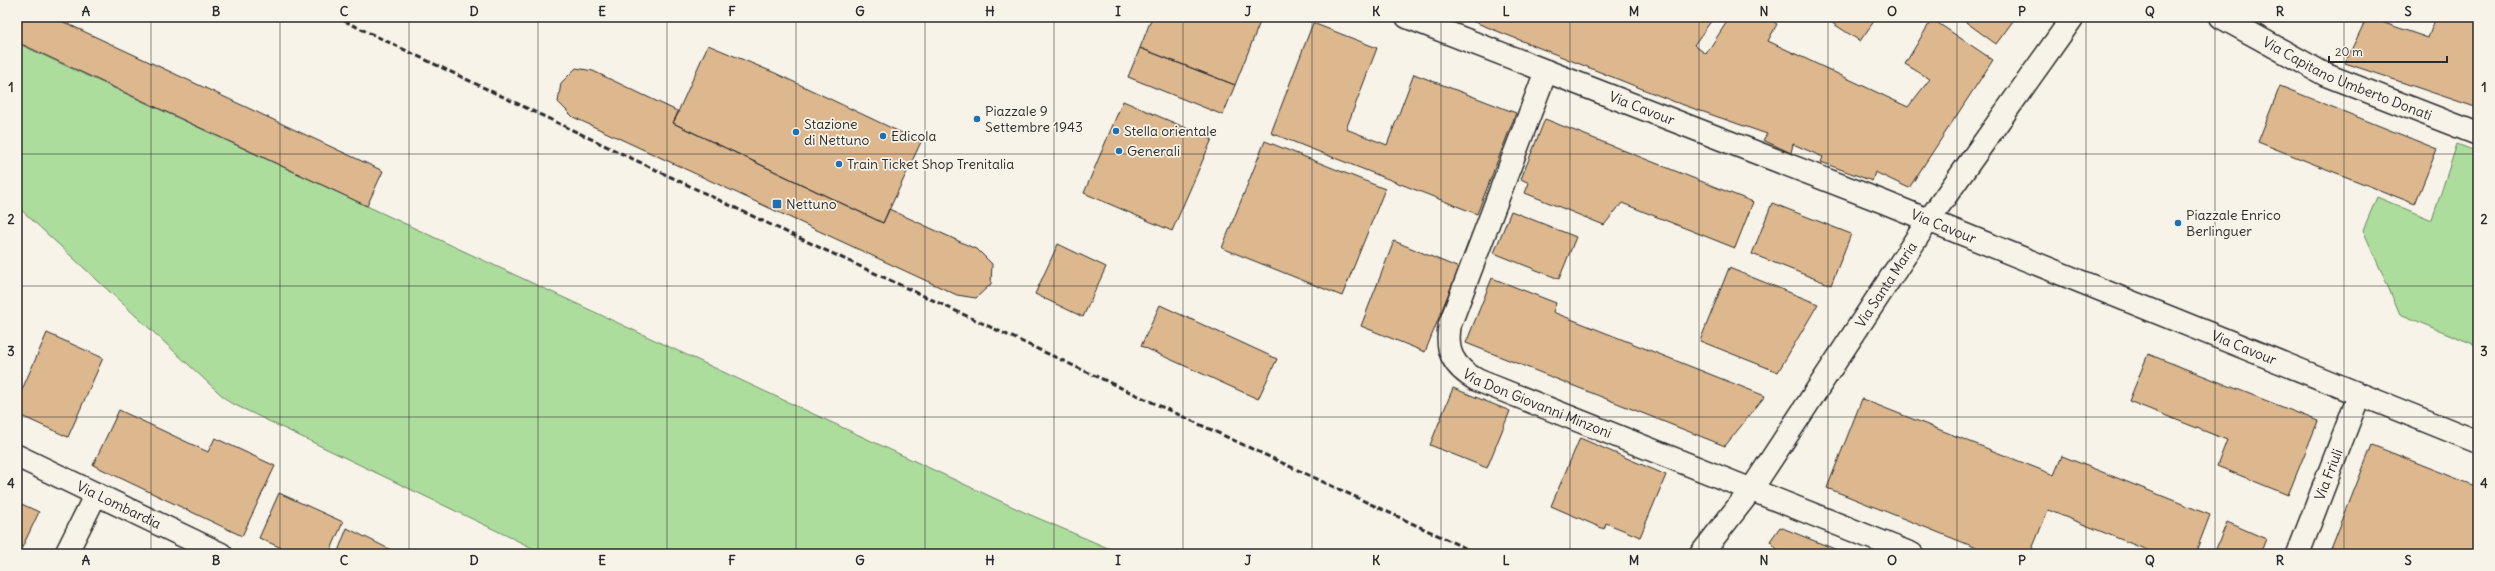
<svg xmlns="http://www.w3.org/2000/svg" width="2495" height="571" font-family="Delius,sans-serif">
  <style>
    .green { fill: #addd9d; stroke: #6c8464 }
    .building { fill: #ddb88f; stroke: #2b2b2b }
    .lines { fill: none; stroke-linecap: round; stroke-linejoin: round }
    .street-casing { stroke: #2b2b2b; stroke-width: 25 }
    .secondary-casing { stroke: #2b2b2b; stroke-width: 25 }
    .primary-casing { stroke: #2b2b2b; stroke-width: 25 }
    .street { stroke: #f7f3e8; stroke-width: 22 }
    .secondary { stroke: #f7f3e8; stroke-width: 22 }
    .primary { stroke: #f7f3e8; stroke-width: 22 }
    .rail { stroke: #2b2b2b; stroke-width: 3; stroke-dasharray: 6 3; stroke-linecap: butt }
    .grid { fill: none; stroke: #2b2b2b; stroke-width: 1; stroke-opacity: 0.55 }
    .poi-dot { fill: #1f6fb2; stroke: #f7f3e8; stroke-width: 1.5 }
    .labels { text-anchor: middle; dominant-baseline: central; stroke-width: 3.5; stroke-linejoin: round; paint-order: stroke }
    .street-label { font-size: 14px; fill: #2b2b2b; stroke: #f7f3e8 }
    .poi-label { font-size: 14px; fill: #2b2b2b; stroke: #f7f3e8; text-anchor: start }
    .neatline { fill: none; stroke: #2b2b2b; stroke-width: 1.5 }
    .grid-label { font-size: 13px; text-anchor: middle; font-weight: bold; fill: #2b2b2b }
  </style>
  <rect width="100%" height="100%" fill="#f7f3e8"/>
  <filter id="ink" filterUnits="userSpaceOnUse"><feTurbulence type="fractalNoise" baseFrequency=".025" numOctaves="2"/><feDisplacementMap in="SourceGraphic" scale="8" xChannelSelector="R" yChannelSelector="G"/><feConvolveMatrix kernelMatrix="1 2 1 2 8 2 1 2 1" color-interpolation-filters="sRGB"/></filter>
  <g filter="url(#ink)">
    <path class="green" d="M17,43L1026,513L1122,554H545L229,402L17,206Z
      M2457,144L2478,152V346L2400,314L2363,230L2377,197L2432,220Z"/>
    <path class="building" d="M17,17H53L383,171L367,206L17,42Z
      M1152,17H1262L1235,85L1140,48Z
      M1462,17H1714L1694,45L1706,54L1730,17H1767L1777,24L1768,41L1908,107L1930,79L1905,64L1932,19L1993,60L1909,188L1875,172L1872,181L1821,162L1823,157L1793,144L1791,153L1763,140L1767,134L1675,102Z
      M1823,17H1877L1860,41Z
      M1959,17H2016L1996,44Z
      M2367,17L2428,38L2436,17H2478V108L2345,63Z
      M1313,23L1377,48L1346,129L1387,145L1414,74L1516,113L1477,214L1271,133Z
      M708,45L775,73L921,142L883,223L673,123Z
      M1140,48L1235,85L1223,115L1128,77Z
      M576,68L593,71L679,112L673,123L883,223L889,209L978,250L992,264L991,284L976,298L957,295L573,117L558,102L561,83Z
      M2280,86L2437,149L2415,204L2258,142Z
      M1123,101L1212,139L1172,231L1084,193Z
      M1545,119L1753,202L1735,248L1622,203L1604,225L1525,193L1529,183L1521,179Z
      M1265,141L1385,189L1342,296L1222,248Z
      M1772,203L1851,234L1831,285L1752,254Z
      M1511,211L1576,237L1559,279L1494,253Z
      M1394,241L1459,268L1425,352L1361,326Z
      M1058,244L1106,267L1083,317L1035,294Z
      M1729,268L1818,304L1778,372L1700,341Z
      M1492,278L1556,303L1553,312L1765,396L1725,446L1466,343Z
      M1160,305L1277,359L1258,399L1141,346Z
      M47,333L103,358L68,437L17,414V401Z
      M2148,354L2318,421L2288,495L2217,466L2227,440L2129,401Z
      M1453,388L1510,411L1487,468L1430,445Z
      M1862,399L2054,475L2062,456L2210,515L2195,554H2157L2048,510L2030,554H1992L1827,488Z
      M119,410L208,452L215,438L275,466L242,536L93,465Z
      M1580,438L1666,475L1640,537L1606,523L1604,529L1551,506Z
      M2372,445L2478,487V554H2329Z
      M279,493L343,522L329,554H295L259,538Z
      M17,502L39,512L19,554H17Z
      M2227,522L2266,539L2260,554H2214Z
      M1780,527L1847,554H1781L1770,541Z
      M347,528L399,554H337Z"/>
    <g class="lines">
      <defs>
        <g id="street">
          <path id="s1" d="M2221,17L2326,75L2478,134"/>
          <path id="s2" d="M1546,71L1450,324C1445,351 1453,367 1477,380L1912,554"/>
          <path id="s3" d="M17,456L221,554"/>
          <path d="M66,554L96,494"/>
          <path id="s4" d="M2298,554L2359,395"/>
        </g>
        <g id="secondary">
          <path id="s5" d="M1701,554L1751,490L1928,221L2073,17"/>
        </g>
        <g id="primary">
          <path id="s6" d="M1407,17L1881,201L2478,442"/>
        </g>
      </defs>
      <use href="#street" class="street-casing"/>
      <use href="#secondary" class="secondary-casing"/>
      <use href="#primary" class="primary-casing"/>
      <use href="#street" class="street"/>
      <use href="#secondary" class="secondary"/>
      <use href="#primary" class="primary"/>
      <path class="rail" d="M336,17L767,223L1478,554"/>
    </g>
  </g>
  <path class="grid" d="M151,17V554M280,17V554M409,17V554M538,17V554M667,17V554M796,17V554M925,17V554M1054,17V554M1183,17V554M1312,17V554M1441,17V554M1570,17V554M1699,17V554M1828,17V554M1957,17V554M2086,17V554M2215,17V554M2344,17V554M17,154H2478M17,286H2478M17,417H2478"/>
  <g class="poi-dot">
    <circle cx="977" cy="119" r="4"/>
    <circle cx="1116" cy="131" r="4"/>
    <circle cx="796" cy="132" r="4"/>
    <circle cx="883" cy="136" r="4"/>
    <circle cx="1119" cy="151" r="4"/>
    <circle cx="839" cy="164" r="4"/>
    <rect x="772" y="199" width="10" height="10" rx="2"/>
    <circle cx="2178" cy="223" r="4"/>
  </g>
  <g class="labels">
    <g class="street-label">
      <text stroke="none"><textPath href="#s1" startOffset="141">Via Capitano Umberto Donati</textPath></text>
      <text stroke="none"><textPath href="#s6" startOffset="252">Via Cavour</textPath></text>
      <text stroke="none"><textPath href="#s6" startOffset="576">Via Cavour</textPath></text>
      <text stroke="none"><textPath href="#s5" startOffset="327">Via Santa Maria</textPath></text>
      <text stroke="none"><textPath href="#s6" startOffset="900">Via Cavour</textPath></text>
      <text stroke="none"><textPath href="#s2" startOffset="403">Via Don Giovanni Minzoni</textPath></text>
      <text stroke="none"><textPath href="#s4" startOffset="85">Via Friuli</textPath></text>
      <text stroke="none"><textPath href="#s3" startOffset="113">Via Lombardia</textPath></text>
    </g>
    <g class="poi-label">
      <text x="985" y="111">Piazzale 9<tspan x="985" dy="16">Settembre 1943</tspan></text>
      <text x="804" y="124">Stazione<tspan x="804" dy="16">di Nettuno</tspan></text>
      <text x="1124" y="131">Stella orientale</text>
      <text x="891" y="136">Edicola</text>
      <text x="1127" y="151">Generali</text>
      <text x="847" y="164">Train Ticket Shop Trenitalia</text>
      <text x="786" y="204">Nettuno</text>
      <text x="2186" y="215">Piazzale Enrico<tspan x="2186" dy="16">Berlinguer</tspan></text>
    </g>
  </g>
  <rect width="2495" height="571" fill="none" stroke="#f7f3e8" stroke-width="44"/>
  <path d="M2329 56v6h118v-6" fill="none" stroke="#2b2b2b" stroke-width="2"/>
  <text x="2335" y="56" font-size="12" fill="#2b2b2b" stroke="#f7f3e8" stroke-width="3" paint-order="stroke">20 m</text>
  <rect x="22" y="22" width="2451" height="527" class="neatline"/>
  <g class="grid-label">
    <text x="86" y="16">A</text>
    <text x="216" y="16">B</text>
    <text x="344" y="16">C</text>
    <text x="474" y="16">D</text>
    <text x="602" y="16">E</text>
    <text x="732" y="16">F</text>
    <text x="860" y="16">G</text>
    <text x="990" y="16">H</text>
    <text x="1118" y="16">I</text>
    <text x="1248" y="16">J</text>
    <text x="1376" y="16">K</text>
    <text x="1506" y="16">L</text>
    <text x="1634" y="16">M</text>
    <text x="1764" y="16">N</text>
    <text x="1892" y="16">O</text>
    <text x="2022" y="16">P</text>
    <text x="2150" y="16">Q</text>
    <text x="2280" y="16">R</text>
    <text x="2408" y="16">S</text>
    <text x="11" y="92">1</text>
    <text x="2484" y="92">1</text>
    <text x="11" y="224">2</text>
    <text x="2484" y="224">2</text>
    <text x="11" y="356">3</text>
    <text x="2484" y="356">3</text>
    <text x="11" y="488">4</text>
    <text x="2484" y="488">4</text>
    <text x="86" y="565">A</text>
    <text x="216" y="565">B</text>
    <text x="344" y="565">C</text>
    <text x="474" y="565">D</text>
    <text x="602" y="565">E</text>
    <text x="732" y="565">F</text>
    <text x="860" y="565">G</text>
    <text x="990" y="565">H</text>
    <text x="1118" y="565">I</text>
    <text x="1248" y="565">J</text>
    <text x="1376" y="565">K</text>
    <text x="1506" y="565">L</text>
    <text x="1634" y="565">M</text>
    <text x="1764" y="565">N</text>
    <text x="1892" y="565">O</text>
    <text x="2022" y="565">P</text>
    <text x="2150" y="565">Q</text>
    <text x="2280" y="565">R</text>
    <text x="2408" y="565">S</text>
  </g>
</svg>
